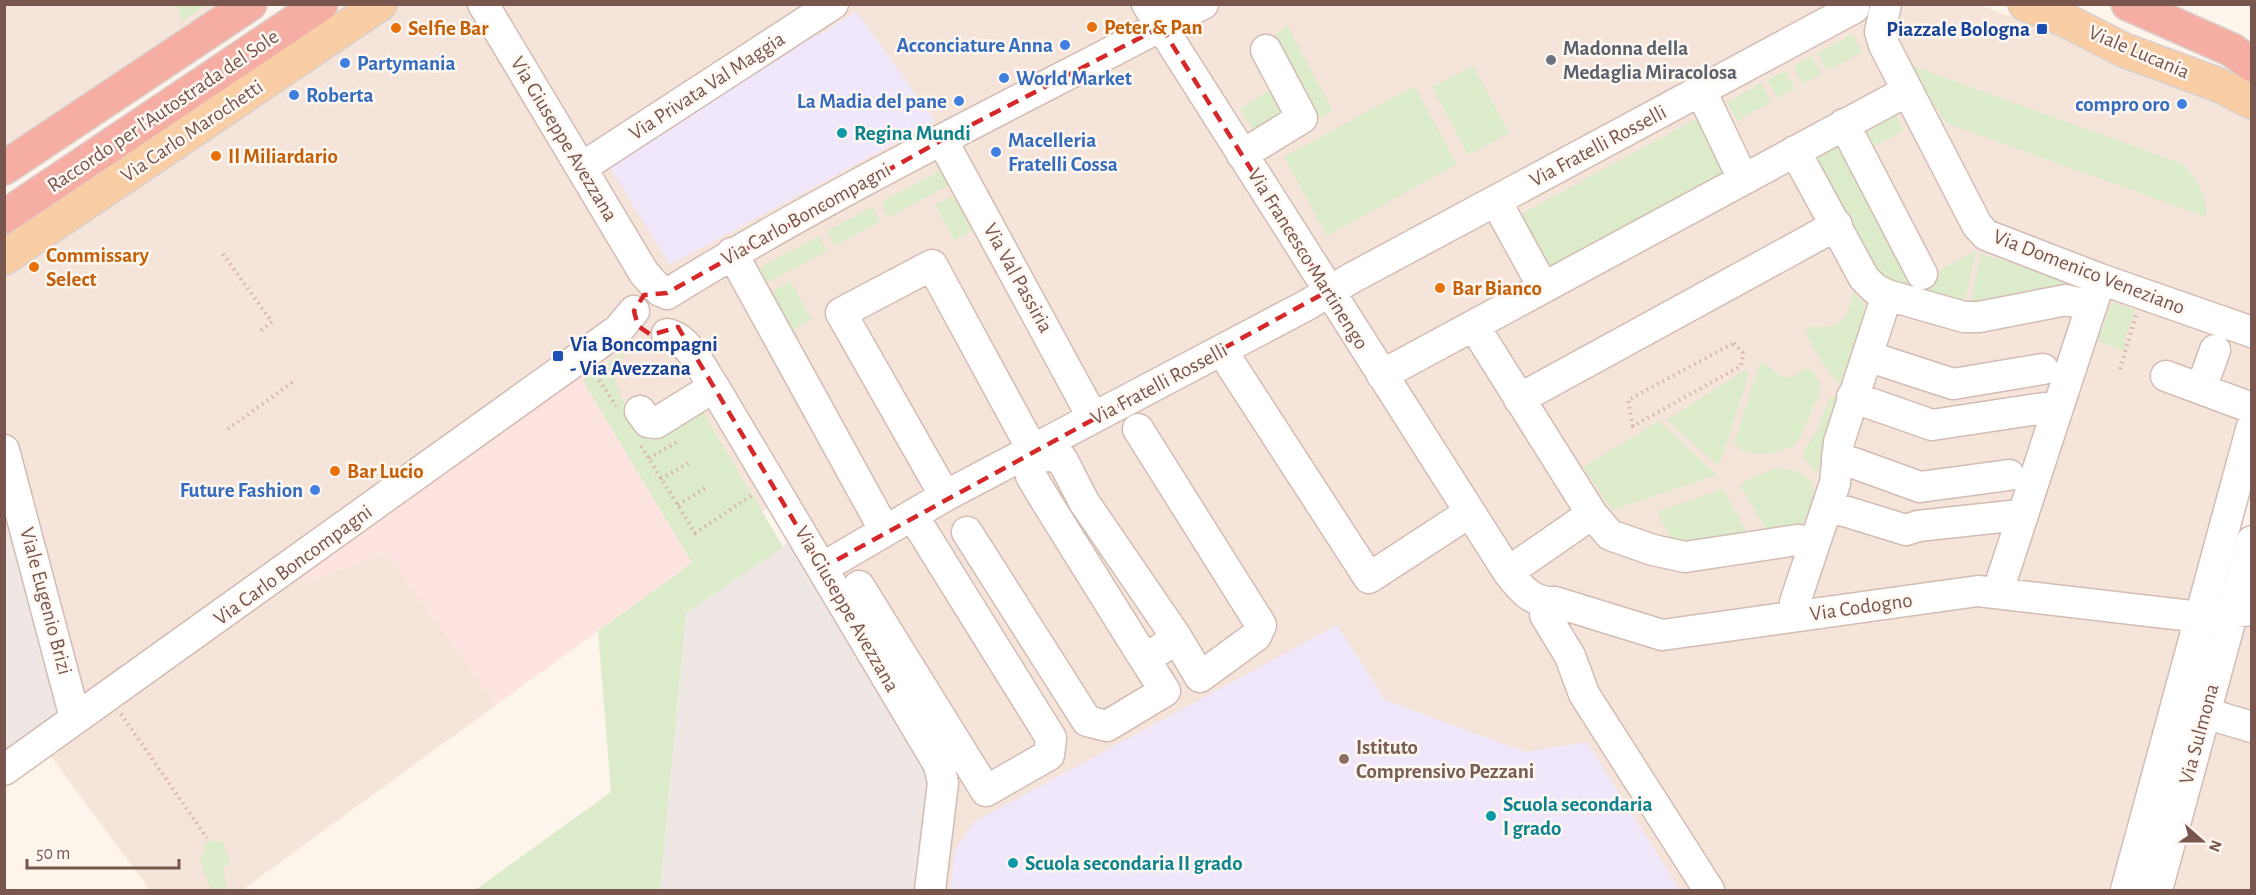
<svg xmlns="http://www.w3.org/2000/svg" width="2256" height="895" font-family="'Alegreya Sans',sans-serif">
  <style>
    .residential { fill: #f5e4da }
    .commercial { fill: #fde4e0 }
    .industrial { fill: #efe7e4 }
    .education { fill: #f0e8fa }
    .green { fill: #dcebc9 }
    .lines { fill: none; stroke-linecap: round; stroke-linejoin: round }
    .minor-casing { stroke: #d2bcb3; stroke-width: 33 }
    .major-casing { stroke: #d9d0cd; stroke-width: 36 }
    .highway-casing { stroke: #d9d0cd; stroke-width: 36 }
    .path { stroke: #d8b1a5; stroke-width: 4; stroke-dasharray: 1.5 4.5; stroke-linecap: butt }
    .minor { stroke: #fff; stroke-width: 30 }
    .major { stroke: #facea5; stroke-width: 33 }
    .highway { stroke: #f6ada3; stroke-width: 33 }
    .marked { fill: none; stroke: #d62828; stroke-width: 4.5; stroke-dasharray: 12 8; stroke-linejoin: round }
    .food-dot { fill: #e8710a; stroke: #fff8f2; stroke-width: 2 }
    .transit-dot { fill: #1a4fb4; stroke: #fff8f2; stroke-width: 2 }
    .shop-dot { fill: #3f7fe0; stroke: #fff8f2; stroke-width: 2 }
    .worship-dot { fill: #6b7280; stroke: #fff8f2; stroke-width: 2 }
    .culture-dot { fill: #0f9aa8; stroke: #fff8f2; stroke-width: 2 }
    .education-dot { fill: #8d6e63; stroke: #fff8f2; stroke-width: 2 }
    .labels { text-anchor: middle; dominant-baseline: central; stroke-width: 5; stroke-linejoin: round; paint-order: stroke }
    .food-label { font-size: 21px; font-weight: bold; fill: #c56008; stroke: #fff8f2; text-anchor: start }
    .transit-label { font-size: 21px; font-weight: bold; fill: #164399; stroke: #fff8f2; text-anchor: end }
    .shop-label { font-size: 21px; font-weight: bold; fill: #366cbe; stroke: #fff8f2; text-anchor: end }
    .worship-label { font-size: 21px; font-weight: bold; fill: #5b616d; stroke: #fff8f2; text-anchor: start }
    .street-label { font-size: 21px; fill: #79564d; stroke: #fff8f2 }
    .culture-label { font-size: 21px; font-weight: bold; fill: #0d838f; stroke: #fff8f2; text-anchor: start }
    .education-label { font-size: 21px; font-weight: bold; fill: #785e54; stroke: #fff8f2; text-anchor: start }
  </style>
  <rect width="100%" height="100%" fill="#fdf4ec"/>
  <path class="residential" d="M4,5H216L5,147Z
    M364,5H1980L2223,98L2251,114V381L2118,890H930L781,498L692,563L572,363L307,582L386,553L496,705L242,890H150L41,743L24,524L5,529V257Z
    M2251,559V890H2159Z"/>
  <path class="commercial" d="M572,363L692,563L496,705L386,553L306,582L293,565Z"/>
  <path class="industrial" d="M25,524L75,718L5,770V529Z
    M802,533L939,765L930,890H660L686,613Z"/>
  <path class="education" d="M856,11L935,121L670,265L606,161L810,25L818,36Z
    M1337,625L1385,700L1525,752L1587,742L1680,890H950L955,850L974,822Z"/>
  <path class="green" d="M177,5V4L206,5L181,22Z
    M1287,25L1333,111L1316,120L1272,38Z
    M1852,34L1862,52L1827,71L1818,53Z
    M1812,56L1821,74L1803,84L1793,66Z
    M1907,64L2183,164C2197,181 2208,193 2206,217L1946,123Z
    M1473,66L1509,133L1468,155L1432,87Z
    M1785,71L1795,89L1777,98L1767,80Z
    M1761,83L1771,102L1737,121L1727,102Z
    M1414,86L1457,164L1327,236L1284,157Z
    M1271,89L1290,119L1259,138L1240,109Z
    M1894,111L1904,131L1866,151L1855,131Z
    M1696,119L1725,174L1551,269L1521,214Z
    M1843,138L1919,282L1900,291L1880,282L1809,156Z
    M945,168L953,183L889,217L881,202Z
    M953,195L972,231L954,240L935,205Z
    M872,207L880,222L835,246L827,231Z
    M819,236L827,251L767,283L759,268Z
    M1976,251L1963,309L1908,293L1940,276L1938,271Z
    M1981,253L2078,286L2077,289L1969,311Z
    M791,281L811,319L792,330L772,291Z
    M1853,291L1868,310L1843,387C1832,379 1806,340 1806,328C1813,325 1819,328 1826,327C1851,323 1848,309 1853,291Z
    M2112,302L2135,310L2124,341L2127,342L2124,351L2098,341Z
    M623,352L625,355C606,377 619,394 632,416L700,407L783,547L686,613L660,890H475L611,792L598,631L692,563L583,381Z
    M1764,362C1780,376 1785,385 1804,369L1812,370L1819,382L1820,392L1799,440L1791,447L1770,454L1744,452L1734,443L1760,363Z
    M1745,370L1750,373L1748,377L1722,458L1716,464L1667,420Z
    M1830,397H1839C1836,420 1821,444 1821,468L1815,472L1804,458V450L1817,431Z
    M1659,421L1717,475L1612,510L1583,467Z
    M1777,468C1807,470 1822,482 1809,512C1806,521 1800,528 1790,530C1783,532 1774,531 1767,531L1741,487L1745,481Z
    M1723,489L1750,538L1678,551L1657,512Z
    M215,839L217,843L223,841L230,864L223,867L227,890H211L200,858L205,851L203,844Z"/>
  <g class="lines">
    <defs>
      <path id="minor" d="M483,4L644,273L660,291
        M1147,4L1508,572C1520,588 1533,604 1555,602L1662,635L1978,591L2200,617L2252,610
        M1886,4L1880,32L1884,45L1977,225L1986,235L2100,279L2252,332
        M1701,91L1743,179
        M1844,124L1922,274
        M942,140L1093,418
        M1795,151L1864,278L1875,289L1887,295L1964,317H1979L2066,300L2092,306
        M1242,155L1302,118L1266,50
        M581,168L833,4
        M1496,201L1543,287
        M732,253L885,531
        M667,294C839,187 1024,99 1203,4
        M1474,326L1592,514L1610,535L1653,550L1685,557L1797,540L1815,542
        M667,334C688,337 703,371 714,387L939,765L943,783L930,890
        M1222,351L1369,578L1470,512
        M1867,356L1953,384L2043,369
        M1382,375L1907,91
        M2166,376L2252,408
        M2201,389L2215,350
        M1852,397L1932,425L2044,408L2057,411
        M1519,399L1837,225
        M640,411L648,422L656,423L714,387
        M1138,429L1261,625L1256,636L1200,677L1175,635
        M4,450L75,718
        M1837,457L1920,487L2009,475
        M945,496L841,313L932,265L1033,451L1031,476L1046,501L1142,655C1159,653 1164,648 1175,635L1084,502L1062,459L1033,451
        M1828,506L1906,530L1918,526L2010,516L2021,520
        M967,532L1087,721L1107,726L1165,691L1142,655
        M822,568L945,496L1307,305L1350,279L1854,8
        M1508,572L1592,514
        M859,586L986,791L1049,755L1051,738L913,516
        M1998,591L2098,286
        M1546,603L1545,615L1570,656L1584,694L1709,890
        M1795,616V602L1835,483L1839,442L1887,295
        M2205,713L2252,727
        M4,770L618,330L634,311
        M2126,890L2252,426
        M2157,890L2252,541"/>
      <path id="major" d="M2025,4L2063,19L2124,50L2219,85L2252,102
        M4,258L380,4"/>
      <path id="highway" d="M2128,4L2232,50L2252,65
        M4,168L250,4
        M4,217L321,4"/>
    </defs>
    <use href="#minor" class="minor-casing"/>
    <use href="#major" class="major-casing"/>
    <use href="#highway" class="highway-casing"/>
    <path class="path" d="M223,254L272,322L259,332
      M1734,343L1743,353L1741,366L1633,426L1628,400Z
      M2120,369L2136,315
      M596,375L616,406
      M228,429L294,381
      M641,446L695,533L751,496
      M649,458L680,440
      M661,479L692,461
      M678,505L707,487
      M121,714L207,838"/>
    <use href="#minor" class="minor"/>
    <use href="#major" class="major"/>
    <use href="#highway" class="highway"/>
  </g>
  <path class="marked" d="M1161,27L1328,291L822,568L678,327L651,335L638,326L634,311L644,295L667,293L942,140Z"/>
  <g class="food-dot">
    <circle cx="1092" cy="27" r="6"/>
    <circle cx="396" cy="28" r="6"/>
    <circle cx="216" cy="156" r="6"/>
    <circle cx="34" cy="267" r="6"/>
    <circle cx="1440" cy="288" r="6"/>
    <circle cx="335" cy="471" r="6"/>
  </g>
  <g class="transit-dot">
    <rect x="2036" y="23" width="12" height="12" rx="3"/>
    <rect x="552" y="350" width="12" height="12" rx="3"/>
  </g>
  <g class="shop-dot">
    <circle cx="1065" cy="45" r="6"/>
    <circle cx="345" cy="63" r="6"/>
    <circle cx="1004" cy="78" r="6"/>
    <circle cx="294" cy="95" r="6"/>
    <circle cx="959" cy="101" r="6"/>
    <circle cx="2182" cy="104" r="6"/>
    <circle cx="996" cy="152" r="6"/>
    <circle cx="315" cy="490" r="6"/>
  </g>
  <circle class="worship-dot" cx="1551" cy="60" r="6"/>
  <g class="culture-dot">
    <circle cx="842" cy="133" r="6"/>
    <circle cx="1491" cy="816" r="6"/>
    <circle cx="1013" cy="863" r="6"/>
  </g>
  <circle class="education-dot" cx="1344" cy="759" r="6"/>
  <g class="labels">
    <g class="food-label">
      <text x="1104" y="27">Peter &amp; Pan</text>
      <text x="408" y="28">Selfie Bar</text>
      <text x="228" y="156">Il Miliardario</text>
      <text x="46" y="255">Commissary<tspan x="46" dy="24">Select</tspan></text>
      <text x="1452" y="288">Bar Bianco</text>
      <text x="347" y="471">Bar Lucio</text>
    </g>
    <g class="transit-label">
      <text x="2030" y="29">Piazzale Bologna</text>
      <text x="570" y="344" text-anchor="start">Via Boncompagni<tspan x="570" dy="24">- Via Avezzana</tspan></text>
    </g>
    <g class="shop-label">
      <text x="1053" y="45">Acconciature Anna</text>
      <text x="357" y="63" text-anchor="start">Partymania</text>
      <text x="1016" y="78" text-anchor="start">World Market</text>
      <text x="306" y="95" text-anchor="start">Roberta</text>
      <text x="947" y="101">La Madia del pane</text>
      <text x="2170" y="104">compro oro</text>
      <text x="1008" y="140" text-anchor="start">Macelleria<tspan x="1008" dy="24">Fratelli Cossa</tspan></text>
      <text x="303" y="490">Future Fashion</text>
    </g>
    <g class="worship-label">
      <text x="1563" y="48">Madonna della<tspan x="1563" dy="24">Medaglia Miracolosa</tspan></text>
    </g>
    <g class="street-label">
      <text transform="translate(2139 52) rotate(23)">Viale Lucania</text>
      <text transform="translate(707 86) rotate(-33)">Via Privata Val Maggia</text>
      <text transform="translate(163 111) rotate(-34)">Raccordo per l'Autostrada del Sole</text>
      <text transform="translate(192 131) rotate(-34)">Via Carlo Marochetti</text>
      <text transform="translate(564 139) rotate(59)">Via Giuseppe Avezzana</text>
      <text transform="translate(1598 146) rotate(-28)">Via Fratelli Rosselli</text>
      <text transform="translate(806 214) rotate(-29)">Via Carlo Boncompagni</text>
      <text transform="translate(1308 259) rotate(58)">Via Francesco Martinengo</text>
      <text transform="translate(2089 272) rotate(21)">Via Domenico Veneziano</text>
      <text transform="translate(1018 278) rotate(61)">Via Val Passiria</text>
      <text transform="translate(1159 384) rotate(-28)">Via Fratelli Rosselli</text>
      <text transform="translate(293 565) rotate(-36)">Via Carlo Boncompagni</text>
      <text transform="translate(46 601) rotate(75)">Viale Eugenio Brizi</text>
      <text transform="translate(1861 607) rotate(-8)">Via Codogno</text>
      <text transform="translate(847 609) rotate(60)">Via Giuseppe Avezzana</text>
      <text transform="translate(2199 734) rotate(-75)">Via Sulmona</text>
    </g>
    <g class="culture-label">
      <text x="854" y="133">Regina Mundi</text>
      <text x="1503" y="804">Scuola secondaria<tspan x="1503" dy="24">I grado</tspan></text>
      <text x="1025" y="863">Scuola secondaria II grado</text>
    </g>
    <g class="education-label">
      <text x="1356" y="747">Istituto<tspan x="1356" dy="24">Comprensivo Pezzani</tspan></text>
    </g>
  </g>
  <rect width="2256" height="895" fill="none" stroke="#79564d" stroke-width="12"/>
  <g transform="translate(2202 841) rotate(111)" stroke="#fff8f2" stroke-width="4.5" paint-order="stroke">
  <path d="M0-4.5L10 22L0 15L-10 22Z" fill="#79564d"/>
  <text y="-9" font-size="16" font-weight="bold" text-anchor="middle" fill="#79564d">N</text>
  </g>
  <path d="M27 859v9h152v-9" fill="none" stroke="#79564d" stroke-width="3"/>
  <text x="36" y="859" font-size="18" fill="#79564d" stroke="#fff8f2" stroke-width="4.5" paint-order="stroke">50 m</text>
</svg>
